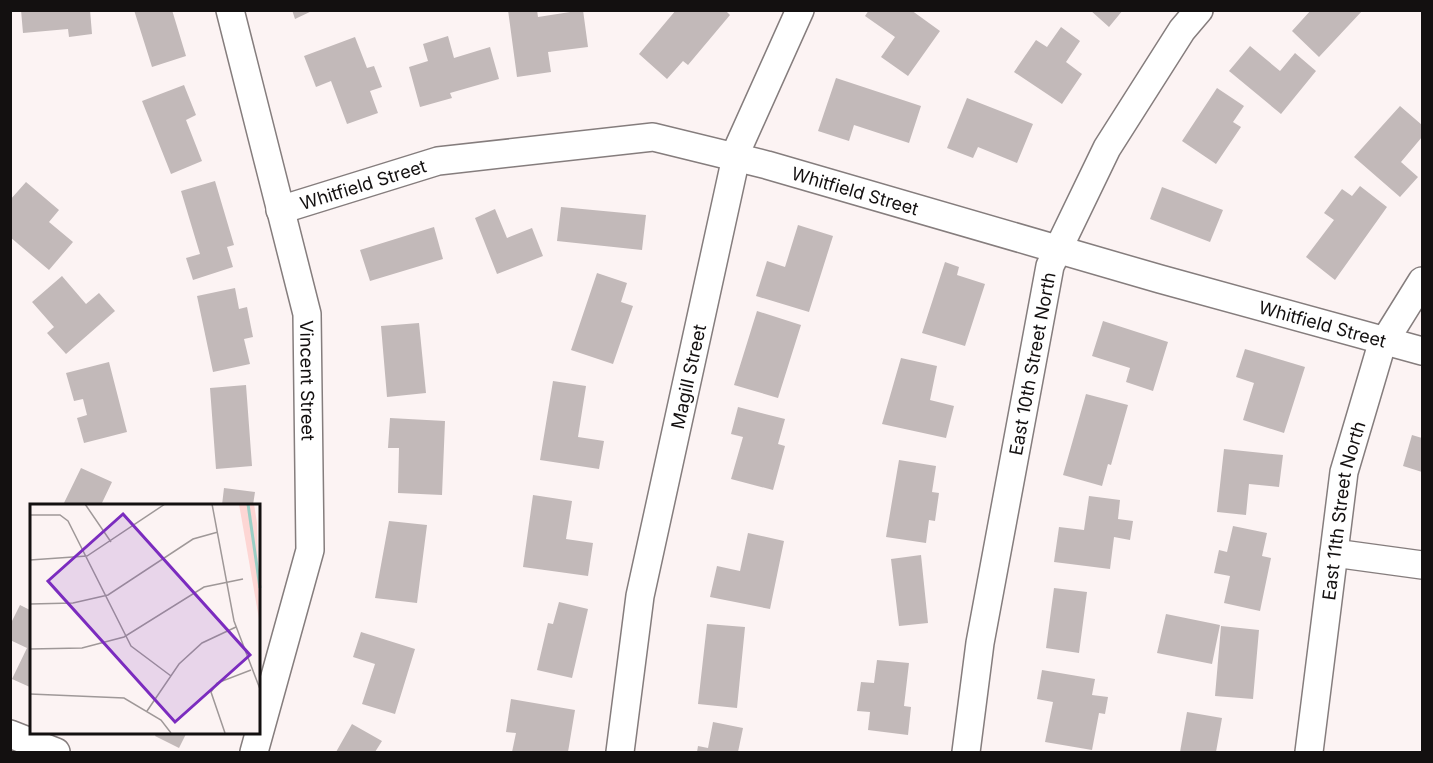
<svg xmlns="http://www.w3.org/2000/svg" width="1433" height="763" font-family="Inter,sans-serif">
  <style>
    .building { fill: #c2b9b9 }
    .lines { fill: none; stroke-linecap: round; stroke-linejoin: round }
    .minor-casing { stroke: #857d7d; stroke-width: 30 }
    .minor { stroke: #fff; stroke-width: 27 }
    .labels { text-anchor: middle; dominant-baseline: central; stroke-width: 6; stroke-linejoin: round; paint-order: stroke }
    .street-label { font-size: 18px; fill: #131010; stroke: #fcf3f3 }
    .inset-river { fill: none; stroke: #9acec5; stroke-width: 3 }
    .inset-road { fill: none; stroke: #9f9898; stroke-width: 1.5 }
    .view { fill: #7b2cbf; fill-opacity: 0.15; stroke: #7b2cbf; stroke-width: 3 }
    .inset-edge { fill: none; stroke: #131010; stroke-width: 3 }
  </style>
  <rect width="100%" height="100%" fill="#fcf3f3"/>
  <path class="building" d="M21,10H90L92,34L69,37L68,29L23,33Z
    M134,10H172L186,56L152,67Z
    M292,10H314L295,19Z
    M508,10H537L538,17L583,10L588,47L548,52L551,72L517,77Z
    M676,10H725L730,15L688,65L683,61L667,79L639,54Z
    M869,10H911L940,31L908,76L881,57L895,37L865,16Z
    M1090,10H1123L1109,27Z
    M1311,10H1363L1319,57L1292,31Z
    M1061,27L1080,41L1066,62L1082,74L1062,104L1014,72L1036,40L1047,47Z
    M448,36L454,58L490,47L499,79L450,93L452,98L420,107L409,67L428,61L423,44Z
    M355,37L367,68L374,66L382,87L370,91L378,113L347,124L331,81L316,87L304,56Z
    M1250,46L1280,71L1295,53L1316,71L1281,114L1229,71Z
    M836,78L921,106L909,143L854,125L849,141L818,131Z
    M184,85L196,115L186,120L202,161L171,174L142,101Z
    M1217,88L1244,106L1233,122L1241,127L1216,164L1182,141Z
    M967,98L1033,124L1017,163L978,147L973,158L947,148Z
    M1400,106L1422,125V137L1401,162L1418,177L1400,197L1354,157Z
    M215,181L234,245L227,247L233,267L193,280L186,258L200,254L181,191Z
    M26,182L59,210L49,222L73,242L49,270L10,237V200Z
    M1360,186L1387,207L1335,280L1306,257L1334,220L1324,213L1342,189L1352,196Z
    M1162,187L1223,210L1210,242L1150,219Z
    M561,207L646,215L642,250L557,241Z
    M495,209L507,238L532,228L543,256L497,274L475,218Z
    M798,225L833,236L809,312L756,296L767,261L785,267Z
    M434,227L443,259L370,281L360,250Z
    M945,262L959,267L957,275L985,284L965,346L922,333Z
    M597,273L627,283L621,302L633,306L613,364L571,350Z
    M62,276L86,304L99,293L115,311L66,354L47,333L54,327L32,302Z
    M235,288L239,309L247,307L253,337L244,339L250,364L213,372L197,296Z
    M757,311L801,325L778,398L734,385Z
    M1103,321L1168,342L1153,391L1126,382L1130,368L1092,356Z
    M419,323L426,393L387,397L381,326Z
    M1245,349L1305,367L1284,433L1243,420L1254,383L1236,377Z
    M901,358L937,366L930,400L954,406L946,438L882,424Z
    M109,362L127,432L84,443L77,418L87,415L83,399L74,401L66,373Z
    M553,381L586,386L578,437L604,441L599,469L540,460Z
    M246,385L252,466L216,469L210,388Z
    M1086,394L1128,405L1111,465L1108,464L1102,486L1063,475Z
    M738,407L785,419L778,444L785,446L773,490L731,479L743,437L731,434Z
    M390,418L445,421L442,495L398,493L399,448H388Z
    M1412,435L1422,438V472L1403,466Z
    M1224,449L1283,455L1279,487L1249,484L1246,515L1217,512Z
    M899,460L936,466L932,492L939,493L935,521L929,520L926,543L886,537Z
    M81,468L112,482L101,505H63Z
    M224,488L255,492L253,505H222Z
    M533,495L572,501L566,539L593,543L588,576L523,567Z
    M1089,496L1120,500L1118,519L1133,521L1130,540L1114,537L1110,569L1054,562L1059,527L1084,530Z
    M389,521L427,525L417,603L375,598Z
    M1233,526L1267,533L1262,556L1271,558L1260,611L1224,603L1230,576L1214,573L1219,550L1227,552Z
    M748,533L784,541L770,609L710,597L717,566L740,571Z
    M921,555L928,623L899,626L891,559Z
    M1054,588L1087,592L1079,653L1046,648Z
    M559,602L588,609L572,678L537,670L548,623L553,624Z
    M20,605L32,611V688L12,679L27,648L10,640V625Z
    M1166,614L1220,625L1212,664L1157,653Z
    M707,624L745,627L737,708L698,704Z
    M1221,626L1259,630L1253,699L1215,696Z
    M361,632L415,649L395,714L362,704L375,664L353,657Z
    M877,660L909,663L904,706L911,707L908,735L868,730L870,712L857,711L861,682L874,683Z
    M1042,670L1095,679L1092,695L1108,697L1105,714L1099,713L1092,750L1045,742L1053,702L1037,699Z
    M511,699L575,710L568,752H512L516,733L506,732Z
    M1187,712L1222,718L1216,752H1180Z
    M713,722L743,728L738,752H697L698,746L708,748Z
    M352,724L382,741L375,752H336Z
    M157,732H187L179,748L155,736Z"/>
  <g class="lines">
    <defs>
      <g id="minor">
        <path id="s1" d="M230,10L307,314L310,550L254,752"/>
        <path id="s2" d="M280,210L438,161L653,137L767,165L1160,279L1422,351"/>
        <path d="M1334,553L1422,565"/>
        <path d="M10,734L56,752"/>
        <path id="s3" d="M620,752L640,596L738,148L800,10"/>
        <path id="s4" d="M966,752L980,643L1050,266L1107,148L1182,30L1199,10"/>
        <path id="s5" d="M1309,752L1344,472L1381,347L1422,281"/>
      </g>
    </defs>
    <use href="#minor" class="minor-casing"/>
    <use href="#minor" class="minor"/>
  </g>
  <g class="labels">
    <g class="street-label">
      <text stroke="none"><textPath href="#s2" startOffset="87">Whitfield Street</textPath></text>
      <text stroke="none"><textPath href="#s2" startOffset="591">Whitfield Street</textPath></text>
      <text stroke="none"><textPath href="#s2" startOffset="1077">Whitfield Street</textPath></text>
      <text stroke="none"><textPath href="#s4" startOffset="394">East 10th Street North</textPath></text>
      <text stroke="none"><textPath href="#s3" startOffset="382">Magill Street</textPath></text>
      <text stroke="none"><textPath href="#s1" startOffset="380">Vincent Street</textPath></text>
      <text stroke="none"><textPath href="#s5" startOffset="244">East 11th Street North</textPath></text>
    </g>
  </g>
  <g transform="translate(30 504)">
    <rect width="230" height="230" fill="#fcf3f3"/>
    <path d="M209,0H224L227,19L229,115Z" fill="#fdd6d4"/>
    <path class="inset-river" d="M218,0L230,84"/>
    <path class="inset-road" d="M55,0L81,38M182,0L204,117L230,185M0,11H30L38,17L101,142L141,172M0,56L57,52L135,0M0,100L43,99L78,91L163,35L188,28M0,145L52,144L94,133L174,83L213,75M0,190L94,194L131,216L141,229M117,207L149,160L172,139L206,123M195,229L181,188L187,179L221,166"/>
    <path class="view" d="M93,10L220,151L145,218L18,77Z"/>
    <rect width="230" height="230" class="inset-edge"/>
  </g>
  <rect width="1433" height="763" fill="none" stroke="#131010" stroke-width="24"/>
</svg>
